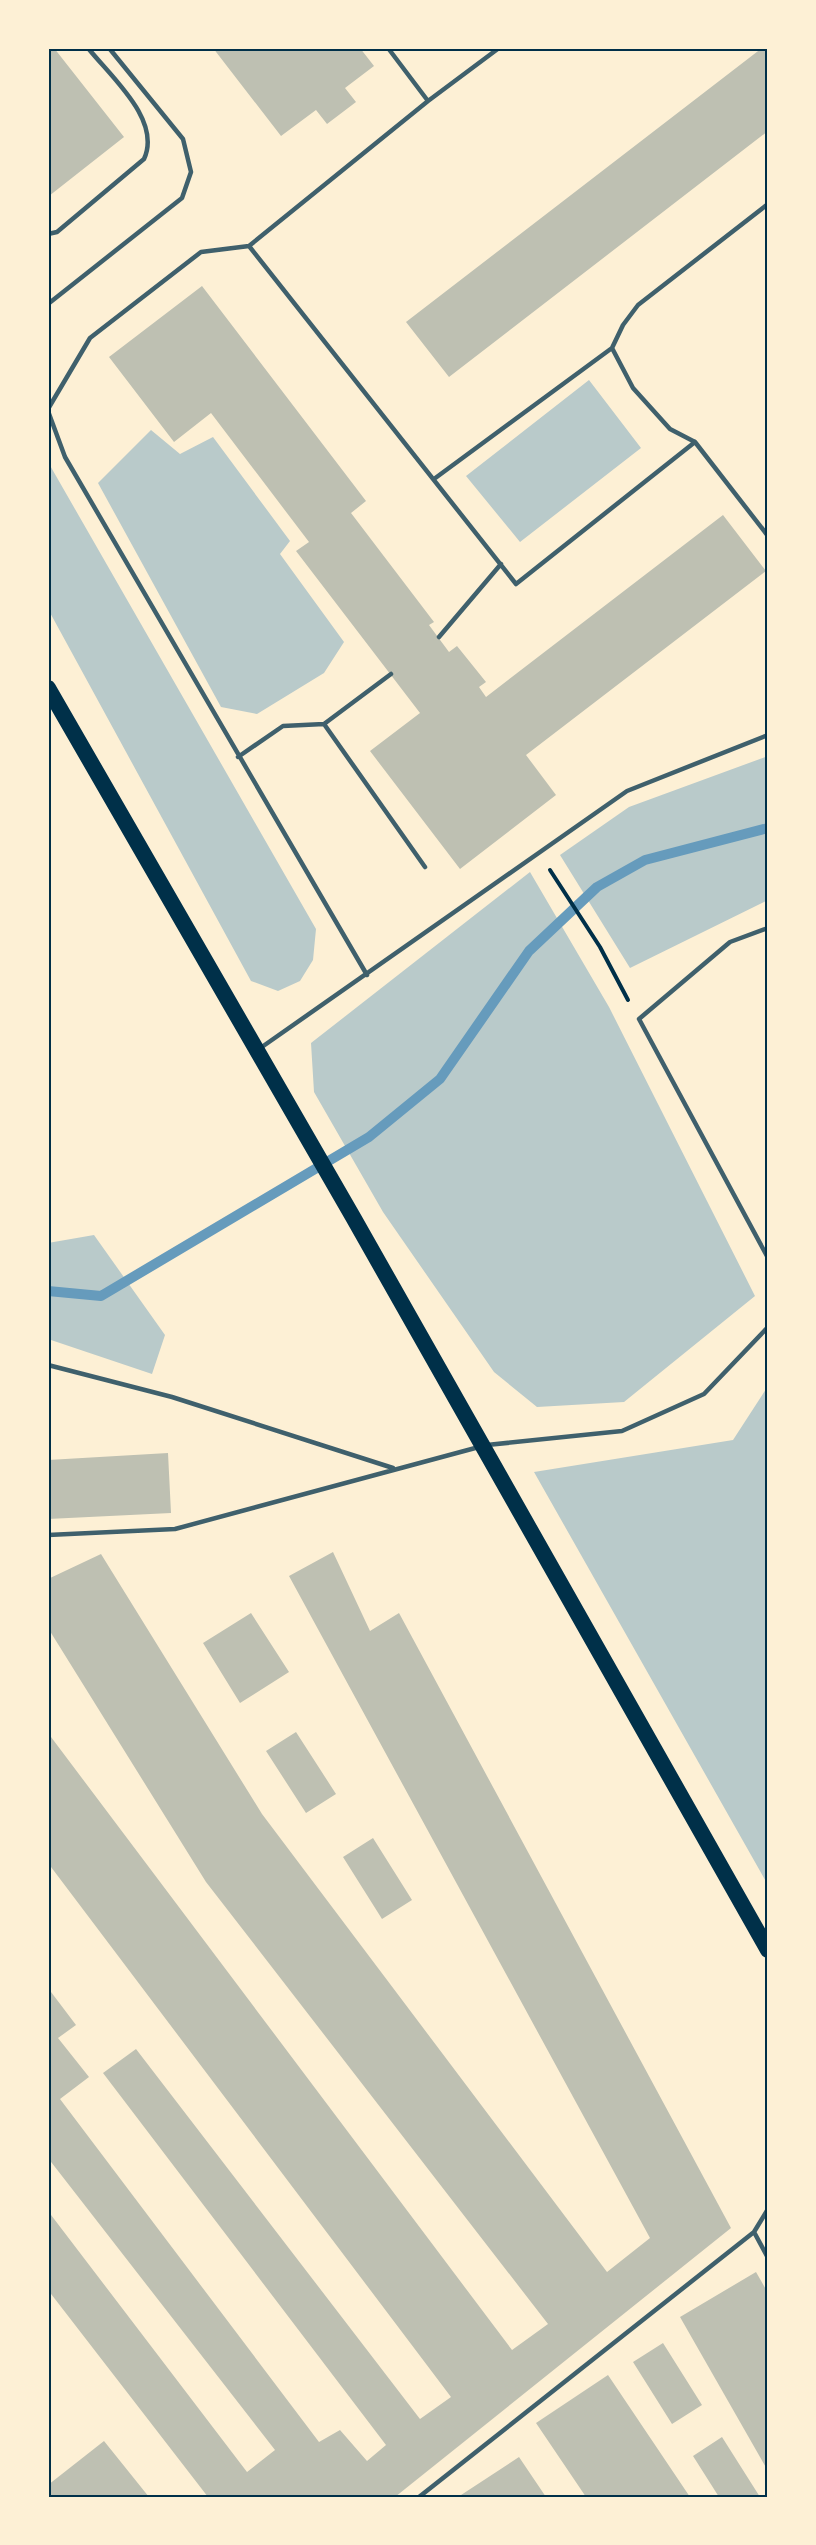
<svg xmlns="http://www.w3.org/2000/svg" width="816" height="2545" font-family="'Sofia Sans Condensed',sans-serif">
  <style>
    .green { fill: #b9caca }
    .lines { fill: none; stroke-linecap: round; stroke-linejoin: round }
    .stream { stroke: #669bbc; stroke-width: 10 }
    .building { fill: #bec0b2 }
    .path { stroke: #003049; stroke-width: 4 }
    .service { stroke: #3f606c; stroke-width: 4.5 }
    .trunk { stroke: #003049; stroke-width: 16 }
    .neatline { fill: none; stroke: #003049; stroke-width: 2 }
  </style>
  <rect width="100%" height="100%" fill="#fdf0d5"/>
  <path class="green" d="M589,380L641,448L520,542L466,476Z
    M151,430L180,454L213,437L290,541L280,554L344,642L324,673L257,714L221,707L98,483Z
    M48,462L316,929L313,960L300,981L278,991L251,981L48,609Z
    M768,756V900L630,968L560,855L629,807Z
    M530,872L609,1007L755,1296L624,1402L537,1407L494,1372L383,1212L314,1092L311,1043Z
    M94,1235L165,1335L152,1374L48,1339V1243Z
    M768,1386V1885L534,1472L733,1440Z"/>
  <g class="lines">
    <path class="stream" d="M48,1291L101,1296L369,1137L440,1079L529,951L597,887L645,860L768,828"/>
  </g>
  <path class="building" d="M48,48H54L124,137L49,196Z
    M213,48H360L374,66L345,88L356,102L327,124L316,110L281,136Z
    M762,48H768V131L449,377L406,322Z
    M202,286L366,501L351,513L434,622L429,625L449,652L457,646L486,682L479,687L486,697L723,515L766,571L526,755L556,795L460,869L370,751L420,713L296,551L309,542L211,413L174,442L109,357Z
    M168,1453L171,1513L48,1519V1460Z
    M333,1552L370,1631L399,1613L731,2228L395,2497H208L48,2290V2211L247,2472L275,2450L48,2158V1988L76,2025L58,2038L89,2077L60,2099L319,2442L340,2430L367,2461L386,2445L103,2073L136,2049L420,2419L451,2397L48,1863V1733L512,2350L548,2324L206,1882L48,1628V1579L101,1554L262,1814L607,2272L650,2238L289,1576Z
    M251,1613L289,1672L240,1703L203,1643Z
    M296,1732L336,1794L306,1813L266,1751Z
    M373,1838L412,1900L382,1919L343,1857Z
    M756,2272L768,2293V2471L680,2317Z
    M663,2343L702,2405L672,2424L633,2362Z
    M608,2375L690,2497H586L536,2423Z
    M722,2437L760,2497H719L693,2456Z
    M104,2441L149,2497H48V2485Z
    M519,2457L546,2497H458Z"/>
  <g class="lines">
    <path class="path" d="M550,870L600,947L628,1000"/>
    <path class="service" d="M428,101L499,48
      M48,234L57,232L144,159C162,120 111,77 88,48
      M249,246L516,584L695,442L768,536
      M48,304L182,198L191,172L183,139L109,48
      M612,348L623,325L638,305L768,204
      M48,409L90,338L201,252L249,246L428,101L388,48
      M48,411L65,457L367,975
      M434,479L612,348L633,388L670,429L695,442
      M439,637L501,564
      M324,724L425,867
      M238,757L283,726L324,724L391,674
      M768,928L730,942L639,1019L768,1258
      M259,1049L627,791L768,735
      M48,1365L172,1397L393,1468
      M487,1445L622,1431L704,1394L768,1327
      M48,1535L175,1529L479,1447
      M754,2232L768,2258
      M419,2497L754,2232L768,2209"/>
    <path class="trunk" d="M48,688L353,1217L768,1950"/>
  </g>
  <rect width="816" height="2545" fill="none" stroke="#fdf0d5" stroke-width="99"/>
  <rect x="50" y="50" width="716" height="2446" class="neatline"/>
</svg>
